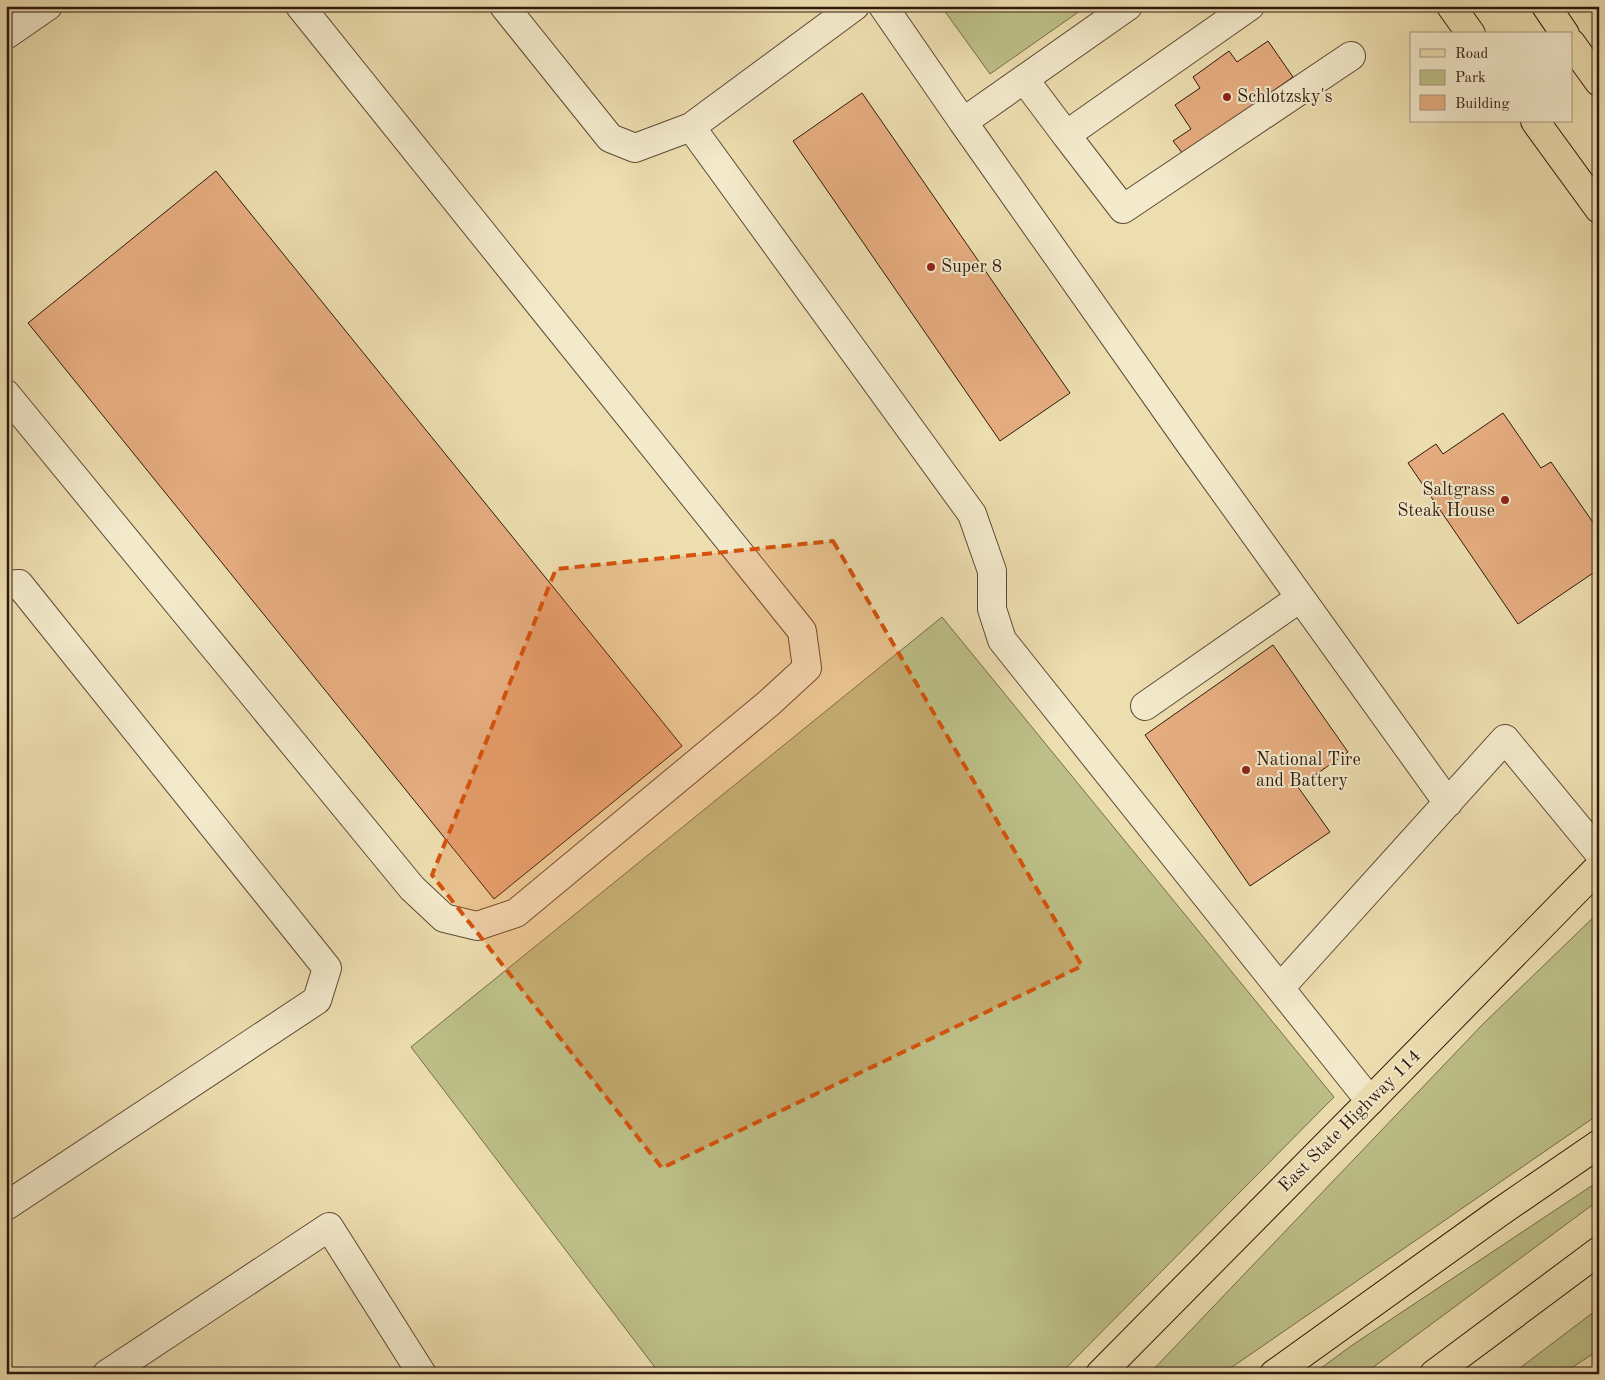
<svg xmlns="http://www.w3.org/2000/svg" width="1605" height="1380" font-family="'Old Standard TT',serif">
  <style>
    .green { fill: #bdc088; stroke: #766c4a }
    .building { fill: #e6ad80; stroke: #2e190d }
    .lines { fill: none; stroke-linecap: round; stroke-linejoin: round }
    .minor-casing { stroke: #5e4a36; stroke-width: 30 }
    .major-casing { stroke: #2e190d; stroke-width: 30 }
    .highway-casing { stroke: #2e190d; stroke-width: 30 }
    .minor { stroke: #f3eacc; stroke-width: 28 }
    .major { stroke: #eddeb0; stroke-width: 28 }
    .highway { stroke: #eddeb0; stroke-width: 28 }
    .marked { fill: #d5530c; fill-opacity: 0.2; stroke: #d5530c; stroke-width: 4; stroke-dasharray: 10 6; stroke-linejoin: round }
    .poi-dot { fill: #8f2418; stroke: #f3eacc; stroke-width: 2 }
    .labels { text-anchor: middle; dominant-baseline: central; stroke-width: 4; stroke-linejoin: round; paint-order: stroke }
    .poi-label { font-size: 18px; fill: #2e190d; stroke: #f3eacc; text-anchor: start }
    .street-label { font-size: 18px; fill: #2e190d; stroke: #f3eacc }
  </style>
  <rect width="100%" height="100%" fill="#eddeb0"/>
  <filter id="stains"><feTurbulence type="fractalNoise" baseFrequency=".004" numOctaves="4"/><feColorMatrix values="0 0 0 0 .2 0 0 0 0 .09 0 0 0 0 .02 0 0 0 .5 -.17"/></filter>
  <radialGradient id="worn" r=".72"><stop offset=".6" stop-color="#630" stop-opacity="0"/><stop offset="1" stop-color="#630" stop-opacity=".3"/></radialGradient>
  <path class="green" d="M941,6H1087L990,74Z
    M942,617L1334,1097L1060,1374H660L411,1047Z
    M1599,912V1114L1222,1374H1149L1482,1025Z
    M1599,1181V1200L1364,1374H1313L1351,1346Z
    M1599,1308V1350L1562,1374H1512Z"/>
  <path class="building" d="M1268,41L1293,77L1183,154L1173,141L1191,129L1175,105L1200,88L1193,77L1229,51L1237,62Z
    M862,93L1070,393L1000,441L793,141Z
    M216,171L682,746L494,899L28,323Z
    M1503,413L1541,468L1551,462L1599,531V569L1518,624L1408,463L1436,444L1443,454Z
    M1273,645L1348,752L1298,787L1330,832L1250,886L1145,735Z"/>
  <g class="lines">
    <defs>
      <path id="minor" d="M504,6L610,138L635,148L691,127L972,514L992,571V609L1002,640L1370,1101
        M883,6L963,122L1128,6
        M6,35L48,6
        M1024,79L1066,135L1250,6
        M963,122L1193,448L1448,803
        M691,127L855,6
        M1066,135L1123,209L1351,56
        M6,394L412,888L444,918L477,926L516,913L769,703L807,668L802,631L300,6
        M6,585L19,584L327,968L317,1000L6,1206
        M1145,706L1300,598
        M1280,988L1505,739L1599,853
        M107,1374L329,1227L422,1374"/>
      <path id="major" d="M1451,6L1471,34
        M1546,6L1565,34
        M1571,43L1599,82
        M1535,121L1599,209
        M1100,1374L1370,1101L1599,867"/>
      <path id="highway" d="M1274,1374L1497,1214L1599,1144
        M1434,1374L1599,1251"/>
    </defs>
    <use href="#minor" class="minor-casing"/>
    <use href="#major" class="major-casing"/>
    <use href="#highway" class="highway-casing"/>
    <use href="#minor" class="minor"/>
    <use href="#major" class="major"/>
    <use href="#highway" class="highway"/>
  </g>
  <path class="marked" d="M833,541L1082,966L662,1168L432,875L556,569Z"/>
  <g class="poi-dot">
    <circle cx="1227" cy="97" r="5"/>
    <circle cx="931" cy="267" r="5"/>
    <circle cx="1505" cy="500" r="5"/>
    <circle cx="1246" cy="770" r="5"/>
  </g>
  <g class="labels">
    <g class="poi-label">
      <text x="1237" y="97">Schlotzsky's</text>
      <text x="941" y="267">Super 8</text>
      <text x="1495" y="490" text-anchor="end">Saltgrass<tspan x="1495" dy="21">Steak House</tspan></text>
      <text x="1256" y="760">National Tire<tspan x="1256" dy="21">and Battery</tspan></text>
    </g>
    <g class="street-label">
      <text transform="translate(1350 1121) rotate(-45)">East State Highway 114</text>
    </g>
  </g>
  <rect width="1605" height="1380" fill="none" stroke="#eddeb0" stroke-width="25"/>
  <rect x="8" y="8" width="1590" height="1365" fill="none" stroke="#2e190d" stroke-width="2.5"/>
  <rect x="12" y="12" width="1580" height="1355" fill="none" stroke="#2e190d"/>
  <rect x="1410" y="32" width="162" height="90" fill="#f3eacc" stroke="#a49680"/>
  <rect x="1420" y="49" width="25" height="8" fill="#eddeb0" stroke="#a49680"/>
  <text x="1455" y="58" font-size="15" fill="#2e190d">Road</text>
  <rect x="1420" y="70" width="25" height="15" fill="#bdc088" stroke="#a49680"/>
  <text x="1455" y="82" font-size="15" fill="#2e190d">Park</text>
  <rect x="1420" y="95" width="25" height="15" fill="#e6ad80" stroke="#a49680"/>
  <text x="1455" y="108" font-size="15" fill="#2e190d">Building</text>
  <rect width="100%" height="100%" filter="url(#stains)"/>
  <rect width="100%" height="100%" fill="url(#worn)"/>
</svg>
